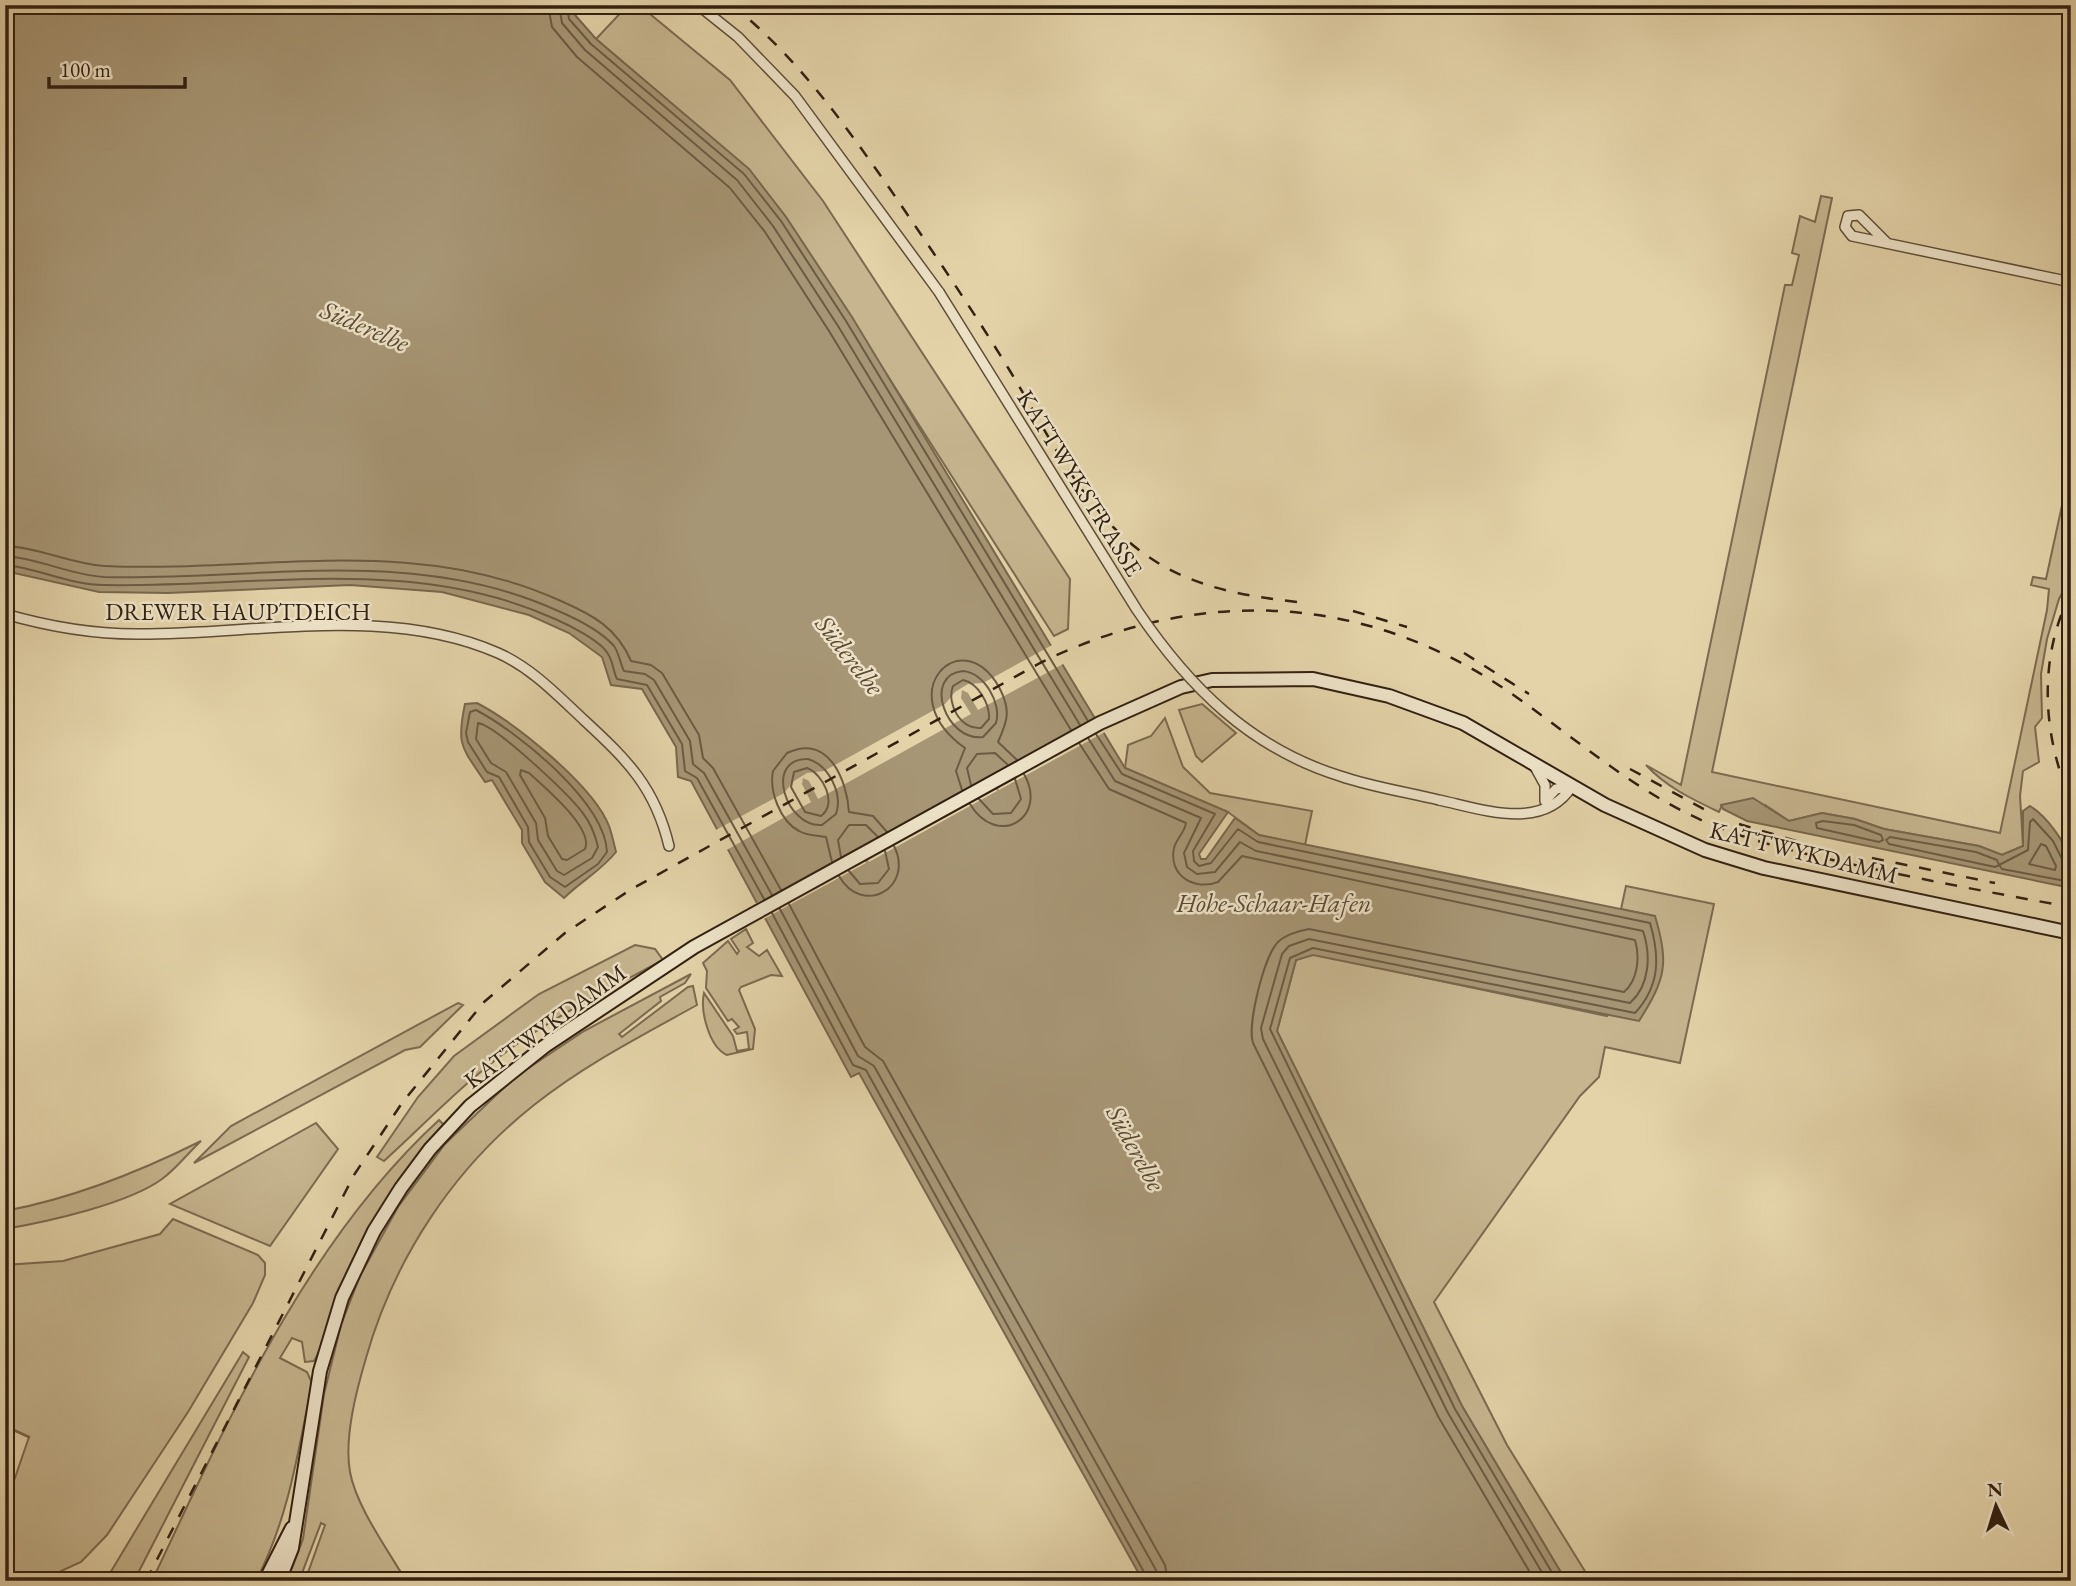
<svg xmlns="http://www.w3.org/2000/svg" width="2076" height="1586" font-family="'EB Garamond',serif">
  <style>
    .green { fill: #c6b58f; stroke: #7c6a50; stroke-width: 2 }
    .water { fill: #a79675; stroke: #78674d; stroke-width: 2 }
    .pier { fill: #e4d3a9 }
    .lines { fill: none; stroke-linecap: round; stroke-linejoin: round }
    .shore { stroke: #6c5b43; stroke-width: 2 }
    .stream { stroke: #78674d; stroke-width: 2.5 }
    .street-casing { stroke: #5e4d37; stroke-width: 12 }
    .secondary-casing { stroke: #312011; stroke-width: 16 }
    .street { stroke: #ede2c7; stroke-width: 9 }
    .secondary { stroke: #ede2c7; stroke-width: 12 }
    .rail { stroke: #312011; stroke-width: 2.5; stroke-dasharray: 12 12; stroke-linecap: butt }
    .street-bridge-casing { stroke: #5e4d37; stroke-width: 12; stroke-linecap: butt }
    .street-bridge { stroke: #ede2c7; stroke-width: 9 }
    .labels { text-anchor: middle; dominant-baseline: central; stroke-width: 5; stroke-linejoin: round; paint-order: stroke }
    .street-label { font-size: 24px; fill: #312011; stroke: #ede2c7 }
    .water-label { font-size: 26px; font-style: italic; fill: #5a4934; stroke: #ede2c7 }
  </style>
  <rect width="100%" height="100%" fill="#e4d3a9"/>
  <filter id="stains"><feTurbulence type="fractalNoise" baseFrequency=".00286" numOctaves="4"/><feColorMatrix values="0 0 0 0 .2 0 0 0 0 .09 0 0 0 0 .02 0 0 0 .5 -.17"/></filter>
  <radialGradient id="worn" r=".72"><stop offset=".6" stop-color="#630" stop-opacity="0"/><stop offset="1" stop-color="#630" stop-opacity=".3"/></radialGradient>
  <path class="green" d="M628,5H639L730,80L823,201L1070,579L1068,629L1054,636L786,217L749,170L596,39Z
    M1821,196L1832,198L1712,772L2000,833L2047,610L2049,589L2031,585L2033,577L2046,579L2071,464V576L2059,599L2047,639L2041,674L2042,718L2035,727L2039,762L2023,771L2020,796L2023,846L2002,855L1979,846L1884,829L1855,819L1822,813L1789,821L1765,805H1722L1719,812C1692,799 1666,787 1646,765L1681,785L1785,285H1792L1799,255L1792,253L1800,216L1815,222Z
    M1202,704L1236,733L1202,762L1196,756L1179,710Z
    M1165,718L1183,767L1210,793L1312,811L1305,845L1259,835L1228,812L1125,768L1128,745L1151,736Z
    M1626,886L1714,904L1680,1063L1605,1047L1599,1077L1580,1096L1434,1302L1507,1445L1591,1581H1566L1462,1406L1277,1031L1296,960L1313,954L1607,1016L1655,916L1621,909Z
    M746,929L753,943L747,947L759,956L767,950L782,976L771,975L741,987L739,990L755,1029L753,1049L727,1055C709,1047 700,1011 704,993L733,1036L737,1051L749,1049L747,1032L737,1034L734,1030L739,1027L732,1019L728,1021L706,988L707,971L703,963L728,941L737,954L739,951L731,939Z
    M635,945L655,949L663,960C615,986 565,1011 520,1042C470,1076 428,1121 384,1161L377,1157L418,1097L454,1056L539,994Z
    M691,974L685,983L660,997L661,1001L619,1034L622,1037L688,987L693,986L697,1005C641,1036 584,1065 534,1105C453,1169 394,1259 366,1358C356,1392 344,1438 350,1472C356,1506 388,1550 406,1581H305L325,1525L321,1523L299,1581H287L303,1539L324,1394L341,1325L360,1276L398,1207L445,1144L515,1077L584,1031Z
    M458,1003L463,1005L420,1047L405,1050L194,1163L231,1126Z
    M439,1120L444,1125C402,1171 368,1222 344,1279C333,1306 328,1337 314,1361L305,1362L302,1342L292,1338L280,1358L307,1372L312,1383C298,1452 289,1517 256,1581H152C228,1420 306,1242 439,1120Z
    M316,1123L338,1149L270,1246L170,1204Z
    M201,1141C188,1153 176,1169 162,1179C128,1204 46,1222 5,1229V1211C75,1198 139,1172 201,1141Z
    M173,1219L258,1255L265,1263V1275L253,1303L188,1412L107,1535L81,1562L61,1571L55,1581H5V1507L29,1437L5,1426V1265L63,1261L160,1234Z
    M243,1352L249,1357L135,1579L110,1573Z"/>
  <path class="water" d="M5,5H574L575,15L596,39L749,169L786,217L852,317L1125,768L1228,812L1199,854L1201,859H1206L1235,818L1259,835L1655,916C1669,964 1666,978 1639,1021L1313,955L1296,960L1277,1031L1462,1406L1566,1581H1143L859,1073L851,1077L691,781L678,777L676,747L642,689L611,685L602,657L569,633L529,615L442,592L350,585L168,593L99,592L5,571Z
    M477,703C515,723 593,785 609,826C612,834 614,844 616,852C601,871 581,881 564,898L545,882L522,843V830L492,780L485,782C462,747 456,746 465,704Z
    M1753,798L1789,821L1822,813L1855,819L1884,829L1979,846L2002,855L2023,846V811L2030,806C2046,816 2065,841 2070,860C2073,868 2071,880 2071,888L1747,821L1723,809L1721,805Z"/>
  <path class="pier" d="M1054,644L1065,663L978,710L968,693L962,690L961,698L971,714L818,799L809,781L803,778L802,784L811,802L725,851L714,831L784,793L794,781L807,773L824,771L945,704L955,692L968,684L983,683Z
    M1097,716L1105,732L999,790L991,775Z
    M988,776L997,791L869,862L861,846Z
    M858,848L866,863L764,919L755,904Z"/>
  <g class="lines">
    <path class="shore" d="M548,5L552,27L577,57L730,188L765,232L829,331L1071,730
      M559,5L562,23L585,50L737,180L773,226L838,326L1080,725
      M567,5L569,19L591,44L744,174L781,221L846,321L1088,721
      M5,546C38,547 71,564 104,566C259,573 413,533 561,601C593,615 617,628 631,661L651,665L662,673L699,735L703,758L713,768L781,890
      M5,556C38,558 70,575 104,577C255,581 412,545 556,610C575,618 600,630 614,646C619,653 620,663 624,671L645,674L654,680L690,741L693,764L704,773L772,895
      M5,565C38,568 70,585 104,585C255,588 413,554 555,619C569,625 601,641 608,654C613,661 613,671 617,679L647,685L682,744L685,771L697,778L764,899
      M963,671C984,673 1002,703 996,723L983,737C946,742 922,675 963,671Z
      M963,680C978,683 990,704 989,719L981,728C961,730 946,704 953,686Z
      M476,710C518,732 605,802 607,852L598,864L565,887L550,877L529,842L528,827L499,777L487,772L468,742L466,733L470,712Z
      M478,723C497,726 568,794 582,812C591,823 595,834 598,847L592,858L564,875L557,871L538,840L536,823L506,772L491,763L476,739Z
      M1096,734L1122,774L1215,814L1193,851L1194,861L1199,866L1211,863L1238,829L1258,842L1650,923C1660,957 1660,986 1635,1013L1313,948L1290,958L1270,1029L1455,1409L1557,1581
      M1088,738L1115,781L1201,818L1184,853L1187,867L1197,874L1215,872L1240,842L1256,851L1643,931C1651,955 1650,985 1630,1003L1309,939L1289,946L1282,954L1261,1028L1263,1039L1448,1413L1547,1581
      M1079,743L1109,789L1186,823C1185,832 1176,839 1174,848C1168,876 1195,891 1218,882L1242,856L1635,940C1640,957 1638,980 1624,992L1309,929C1298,931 1286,934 1278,942C1264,956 1247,1025 1253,1043L1439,1418L1535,1581
      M808,759C829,765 843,794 836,814L822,825C786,828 763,758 808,759Z
      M807,768C823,774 838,804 821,816L805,812L791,787L794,772Z
      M521,770L529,773C544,787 594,828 585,849L567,860L562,859L548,836L545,818L520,775Z
      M971,785L967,768L977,754L995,753L1008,765
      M962,790L956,771L965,748C890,695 960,620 999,687C1011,710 1008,720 998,742L1017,760
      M979,799L993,814L1011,813L1021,799L1015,779
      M970,804C997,849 1049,818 1024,774
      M1823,821L1854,825L1881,835L1883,840L1879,842L1817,828L1816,823Z
      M1890,837L1976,852L1997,860L1999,865L1995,867L1889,844L1886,840Z
      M2041,844L2046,846L2056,866L2055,870L2029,864Z
      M841,857L838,840L849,825H866L878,837
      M832,862L826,837C817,835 807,836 799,831C780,821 769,791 773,771L787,753C829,733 847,781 849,812L873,816L887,832
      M2071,862L2062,859L2053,841L2033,819L2030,822L2028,850L1999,865L2002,869L2071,882
      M849,871L860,884L878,883L889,869L885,851
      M839,876C862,917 915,888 894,846
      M789,904L865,1047L883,1061L1165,1565L1168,1581
      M780,909L858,1056L874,1066L1156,1570L1158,1581
      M772,913L853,1065L866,1070L1149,1581"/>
    <path class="stream" d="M5,1426L29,1437"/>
    <defs>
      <path id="street" d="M698,5L738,37L795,96L939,292
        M1887,243L1859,215L1848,216L1845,227L1852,236L2071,282
        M5,614C47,626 92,634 136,634C253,635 387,604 498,653C532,668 558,696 585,721C627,760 655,787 669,846
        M1534,765L1545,785V800
        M1439,800C1482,809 1543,832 1572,786
        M1545,801L1556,789L1571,786"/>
      <path id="secondary" d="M265,1581L292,1528
        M279,1581L292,1548L320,1371L342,1298L374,1231L401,1188L430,1149L470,1106L545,1046L694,947L1100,723L1181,687L1212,680L1313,679L1389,696L1463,723L1605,805L1705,850L1764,868L2071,933"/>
    </defs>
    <use href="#street" class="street-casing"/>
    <use href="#secondary" class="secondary-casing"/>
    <use href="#street" class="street"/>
    <use href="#secondary" class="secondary"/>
    <path class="rail" d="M732,5C797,57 842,121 890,189C931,249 972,309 1010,371C1048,433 1080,505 1139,550C1186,586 1241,596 1298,602
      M2071,593C2038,656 2042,736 2071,800
      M1353,611L1407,627
      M1464,653L1529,694
      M1630,769L1713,814
      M1739,824L1803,843
      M1872,858L1995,883
      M146,1581L354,1175L402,1103L484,1002L565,933L630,890L1040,663C1197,586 1364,592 1509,692C1576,738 1633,791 1708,823C1760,845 1814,856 1869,868C1936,882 2003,895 2071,907"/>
    <defs>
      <path id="street-bridge" d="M939,292L1137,610C1189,687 1250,748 1340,776C1372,787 1406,792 1439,800"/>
    </defs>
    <use href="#street-bridge" class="street-bridge-casing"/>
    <use href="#street-bridge" class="street-bridge"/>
  </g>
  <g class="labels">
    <g class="street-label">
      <text transform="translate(1080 483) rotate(58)">KATTWYKSTRASSE</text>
      <text x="238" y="611">DREWER HAUPTDEICH</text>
      <text transform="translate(1804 852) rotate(14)">KATTWYKDAMM</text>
      <text transform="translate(545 1026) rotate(-36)">KATTWYKDAMM</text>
    </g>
    <g class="water-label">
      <text transform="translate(365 326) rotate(23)">Süderelbe</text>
      <text transform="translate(850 655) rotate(52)">Süderelbe</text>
      <text x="1274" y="903">Hohe-Schaar-Hafen</text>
      <text transform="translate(1136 1148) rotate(61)">Süderelbe</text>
    </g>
  </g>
  <rect width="2076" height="1586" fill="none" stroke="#e4d3a9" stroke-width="28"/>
  <rect x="7" y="7" width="2062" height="1572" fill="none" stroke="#312011" stroke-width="3.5"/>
  <rect x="14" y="14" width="2048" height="1558" fill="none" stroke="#312011" stroke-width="2"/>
  <g transform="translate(1996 1506) rotate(356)" stroke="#ede2c7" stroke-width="5" paint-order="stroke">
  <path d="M0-5L12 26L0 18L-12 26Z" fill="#312011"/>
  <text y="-10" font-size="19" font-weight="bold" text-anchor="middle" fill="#312011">N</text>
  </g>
  <path d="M49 77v10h136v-10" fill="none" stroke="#312011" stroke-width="3.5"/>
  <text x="60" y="77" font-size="21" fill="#312011" stroke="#ede2c7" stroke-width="5" paint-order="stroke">100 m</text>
  <rect width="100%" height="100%" filter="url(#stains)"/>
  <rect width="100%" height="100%" fill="url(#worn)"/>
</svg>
